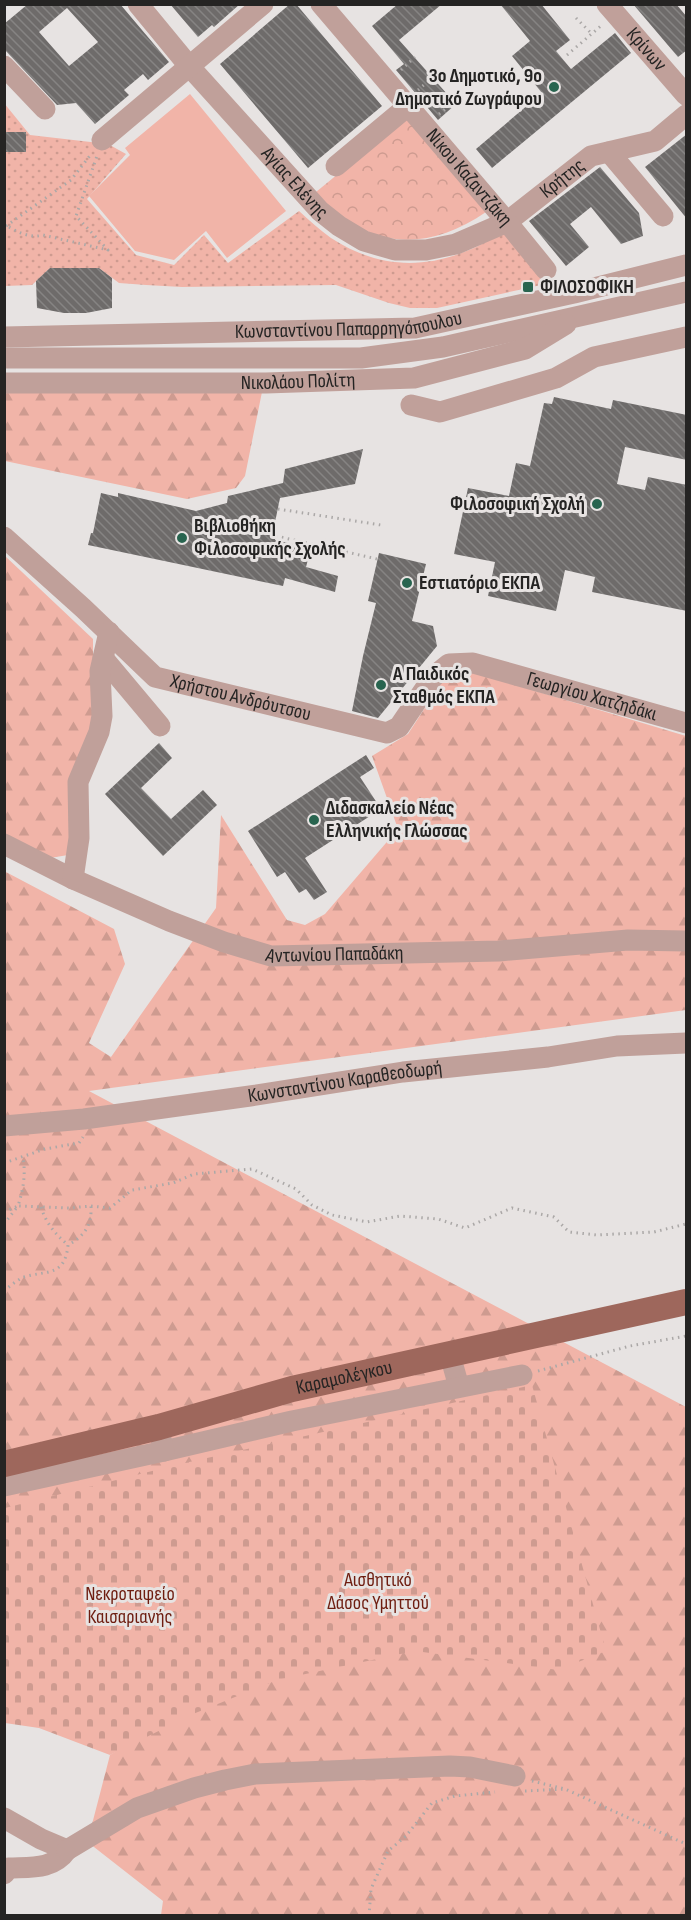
<svg xmlns="http://www.w3.org/2000/svg" width="691" height="1920" font-family="'Sofia Sans Condensed',sans-serif">
  <style>
    .grass { fill: url(#grass-dots) }
    .forest { fill: url(#forest-firs) }
    .cemetery { fill: url(#cemetery-stones) }
    .park { fill: url(#park-crowns) }
    .pitch { fill: #f1b4a8 }
    .building { fill: url(#building-back-hatch); fill-rule: evenodd }
    .lines { fill: none; stroke-linecap: round; stroke-linejoin: round }
    .path { stroke: #aba8a7; stroke-width: 3; stroke-dasharray: 1.5 4.5; stroke-linecap: butt }
    .minor { stroke: #c0a09a; stroke-width: 21 }
    .major { stroke: #9e675c; stroke-width: 26 }
    .poi-dot { fill: #28644f; stroke: #e7e3e2; stroke-width: 2 }
    .labels { text-anchor: middle; dominant-baseline: central; stroke-width: 6; stroke-linejoin: round; paint-order: stroke }
    .street-label { font-size: 20px; fill: #252423; stroke: #e7e3e2 }
    .poi-label { font-size: 20px; font-weight: bold; fill: #252423; stroke: #e7e3e2; text-anchor: start }
    .park-label { font-size: 20px; fill: #6e1d10; stroke: #e7e3e2 }
  </style>
  <defs>
    <pattern id="grass-dots" width="8" height="8" patternUnits="userSpaceOnUse" patternTransform="scale(1.5)"><rect width="8" height="8" fill="#f1b4a8"/><path d="M2 2h.1M6 6h.1" fill="none" stroke="#ce9b90" stroke-width="1.8" stroke-linecap="round"/></pattern>
    <pattern id="forest-firs" width="22" height="20" patternUnits="userSpaceOnUse" patternTransform="scale(1.5)"><rect width="22" height="20" fill="#f1b4a8"/><path d="M5 1l3.5 6h-7zM16 11l3.5 6h-7z" fill="#ce9b90"/></pattern>
    <pattern id="cemetery-stones" width="16" height="16" patternUnits="userSpaceOnUse" patternTransform="scale(1.5)"><rect width="16" height="16" fill="#f1b4a8"/><path d="M2 7V4a2 2 0 0 1 4 0v3zM10 15v-3a2 2 0 0 1 4 0v3z" fill="#ce9b90"/></pattern>
    <pattern id="park-crowns" width="20" height="18" patternUnits="userSpaceOnUse" patternTransform="scale(1.5)"><rect width="20" height="18" fill="#f1b4a8"/><path d="M2 6a3 3 0 1 1 6 0M12 15a3 3 0 1 1 6 0" fill="none" stroke="#ce9b90"/></pattern>
    <pattern id="building-back-hatch" width="6" height="6" patternUnits="userSpaceOnUse" patternTransform="scale(1.5)"><rect width="6" height="6" fill="#6e6b6a"/><path d="M-1 5l2 2M0 0l6 6M5-1l2 2" fill="none" stroke="#868483"/></pattern>
  </defs>
  <rect width="100%" height="100%" fill="#e7e3e2"/>
  <path class="grass" d="M4,103L30,135L108,144L126,154L87,199L136,255L174,265L204,235L228,263L299,211C309,220 320,230 331,238C389,276 448,268 504,231L546,284L437,308H410L389,303L336,285L182,287L146,285L119,283L99,268H50L32,285L5,286Z"/>
  <path class="forest" d="M263,387L245,476L236,488L187,499L5,461L4,392Z
    M4,555L93,639V663L97,697L68,855L50,858L5,837Z
    M465,670L686,736V1010L89,1091L686,1407V1915H161L163,1901L85,1840L90,1832L110,1755L115,1752L5,1641L4,871L114,929L125,964L89,1043L111,1057L216,908L221,815L287,920L305,925L325,914L398,829L372,756L408,734L443,680Z"/>
  <path class="cemetery" d="M532,1385L606,1651L558,1670L415,1651L277,1680L193,1714L110,1755L39,1728L5,1723V1508L176,1465Z"/>
  <path class="park" d="M406,118L486,212C425,254 365,249 316,192Z"/>
  <path class="pitch" d="M190,94L286,211L227,258L206,231L174,260L135,251L89,196L130,155L125,148Z"/>
  <path class="building" d="M28,4H120L169,62L148,80L143,74L124,90L129,95L95,124L76,103L57,105L4,49V24ZM67,8L98,42L69,66L39,32Z
    M170,4H240L214,27L212,25L198,37Z
    M290,4H296L382,106L308,168L220,64Z
    M398,4H442L399,40L456,104L438,120L396,70L404,64L372,26Z
    M500,4H541L570,40L556,51L571,69L615,33L631,53L492,168L476,149L542,93L512,56L530,41Z
    M633,4H676L687,17V50L678,57Z
    M5,132H26V152H5Z
    M687,134V219L645,167Z
    M600,167L639,213L643,236L621,244L591,207L570,224L589,247L566,266L529,221Z
    M50,268H99L112,278V308L86,313H64L37,308L36,281Z
    M554,397L611,409L613,400L687,415V460L625,447L617,484L645,490L648,477L687,485V611L592,592L595,577L565,570L556,611L488,596L495,562L454,554L468,488L509,496L516,463L530,466L544,403L552,404Z
    M363,449L355,484L280,498L273,532H276L275,540L311,548L306,567L338,576L335,592L285,578L283,586L88,545L91,533H93L101,493L118,497V493L196,511L227,503L228,496L283,483L285,469Z
    M379,553L426,564L412,621L433,626L437,646L378,718L352,711L363,656L376,603L368,601Z
    M159,743L172,758L141,788L171,819L203,790L217,805L163,856L105,794Z
    M366,755L374,768L360,777L381,809L305,858L327,892L314,900L306,889L299,893L285,872L277,877L248,831Z"/>
  <g class="lines">
    <path class="path" d="M576,18L592,34
      M567,55L602,25
      M401,70L415,57
      M418,90L433,77
      M439,114L454,102
      M4,224C15,231 30,239 43,235L108,250L76,216L97,156
      M6,226L71,180L92,153
      M278,509L381,525
      M276,536L377,559
      M4,1163L45,1149L79,1143L83,1137
      M41,1207C46,1223 55,1234 68,1245
      M4,1212L18,1206C23,1190 26,1175 23,1158
      M4,1224L18,1206L69,1208L91,1206L110,1208L132,1190L173,1183L194,1174L252,1169L296,1189L312,1205L332,1215L367,1222L400,1216L438,1219L465,1228L512,1208L554,1217L569,1232L597,1235L654,1232L686,1224
      M4,1291C10,1286 17,1280 24,1277C47,1270 65,1277 68,1245C84,1236 92,1226 91,1206
      M538,1371L630,1346L686,1336
      M532,1781L565,1789L686,1844
      M525,1791L565,1789
      M369,1916L371,1889L388,1851L406,1836L432,1803L455,1796L495,1792"/>
    <g class="minor">
      <path id="s1" d="M138,4L189,66L320,211L339,226L364,241L395,250H426L456,244L507,222L591,156L655,141L686,115"/>
      <path id="s2" d="M321,4L507,222L546,270"/>
      <path id="s3" d="M607,4L686,95"/>
      <path d="M4,66L45,109"/>
      <path d="M102,140L263,4"/>
      <path d="M609,152L663,216"/>
      <path d="M336,166L408,106"/>
      <path id="s4" d="M4,337L415,328L574,293L686,265"/>
      <path d="M4,358H361L443,347L686,292"/>
      <path id="s5" d="M4,383H266L414,378L525,349L566,324"/>
      <path d="M411,405L440,412L556,378L594,357L686,337"/>
      <path id="s6" d="M4,537L83,608L155,677L387,733L399,727L433,677L449,664L473,663L686,723"/>
      <path d="M103,658L160,726"/>
      <path id="s7" d="M4,844L73,879L169,921L224,942L271,956L499,951L628,940L686,941"/>
      <path d="M73,879L79,838L78,782L99,732L102,716L100,671L109,632"/>
      <path id="s8" d="M4,1126L84,1119L250,1096L403,1072L548,1057L617,1046L686,1043"/>
      <path d="M450,1355L459,1387"/>
      <path d="M164,1451L292,1421L522,1375"/>
      <path d="M4,1486L164,1451L161,1439"/>
      <path d="M4,1818L41,1839L67,1850C53,1870 31,1867 9,1868L4,1874"/>
      <path d="M67,1850L137,1808L194,1788L225,1780L255,1774L450,1766L470,1767L515,1776"/>
    </g>
    <path class="major" id="s9" d="M4,1464L159,1427L292,1389L686,1302"/>
  </g>
  <g class="poi-dot">
    <circle cx="554" cy="87" r="6"/>
    <rect x="522" y="281" width="12" height="12" rx="3"/>
    <circle cx="597" cy="504" r="6"/>
    <circle cx="182" cy="538" r="6"/>
    <circle cx="407" cy="583" r="6"/>
    <circle cx="381" cy="685" r="6"/>
    <circle cx="314" cy="820" r="6"/>
  </g>
  <g class="labels">
    <g class="street-label">
      <text stroke="none"><textPath href="#s3" startOffset="60">Κρίνων</textPath></text>
      <text stroke="none"><textPath href="#s2" startOffset="228">Νίκου Καζαντζάκη</textPath></text>
      <text stroke="none"><textPath href="#s1" startOffset="549">Κρήτης</textPath></text>
      <text stroke="none"><textPath href="#s1" startOffset="238">Αγίας Ελένης</textPath></text>
      <text stroke="none"><textPath href="#s4" startOffset="345">Κωνσταντίνου Παπαρρηγόπουλου</textPath></text>
      <text stroke="none"><textPath href="#s5" startOffset="294">Νικολάου Πολίτη</textPath></text>
      <text stroke="none"><textPath href="#s6" startOffset="687">Γεωργίου Χατζηδάκι</textPath></text>
      <text stroke="none"><textPath href="#s6" startOffset="294">Χρήστου Ανδρόυτσου</textPath></text>
      <text stroke="none"><textPath href="#s7" startOffset="354">Αντωνίου Παπαδάκη</textPath></text>
      <text stroke="none"><textPath href="#s8" startOffset="344">Κωνσταντίνου Καραθεοδωρή</textPath></text>
      <text stroke="none"><textPath href="#s9" startOffset="351">Καραμολέγκου</textPath></text>
    </g>
    <g class="poi-label">
      <text x="542" y="76" text-anchor="end">3ο Δημοτικό, 9ο<tspan x="542" dy="23">Δημοτικό Ζωγράφου</tspan></text>
      <text x="540" y="287">ΦΙΛΟΣΟΦΙΚΗ</text>
      <text x="585" y="504" text-anchor="end">Φιλοσοφική Σχολή</text>
      <text x="194" y="526">Βιβλιοθήκη<tspan x="194" dy="23">Φιλοσοφικής Σχολής</tspan></text>
      <text x="419" y="583">Εστιατόριο ΕΚΠΑ</text>
      <text x="393" y="674">Α Παιδικός<tspan x="393" dy="23">Σταθμός ΕΚΠΑ</tspan></text>
      <text x="326" y="808">Διδασκαλείο Νέας<tspan x="326" dy="23">Ελληνικής Γλώσσας</tspan></text>
    </g>
    <g class="park-label">
      <text x="378" y="1580">Αισθητικό<tspan x="378" dy="23">Δάσος Υμηττού</tspan></text>
      <text x="130" y="1594">Νεκροταφείο<tspan x="130" dy="23">Καισαριανής</tspan></text>
    </g>
  </g>
  <rect width="691" height="1920" fill="none" stroke="#252423" stroke-width="12"/>
</svg>
